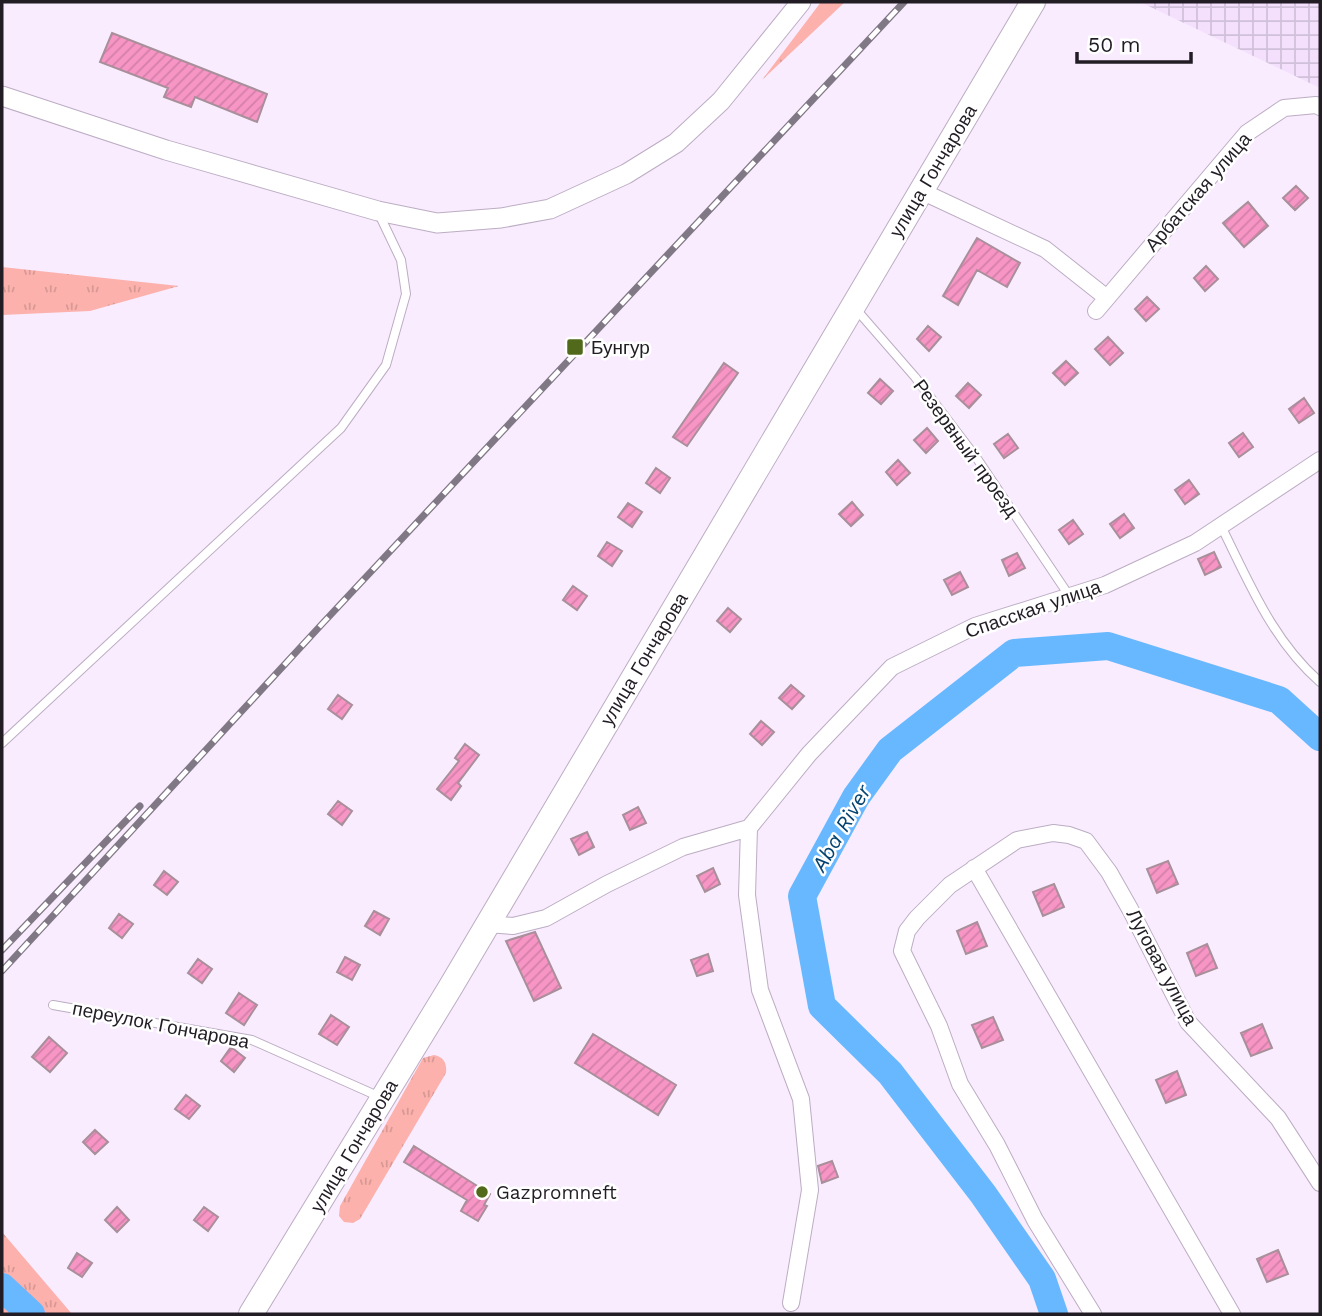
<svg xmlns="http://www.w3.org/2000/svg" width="1322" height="1316" font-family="'Work Sans',sans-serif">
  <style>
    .industrial { fill: url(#industrial-grid) }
    .grass { fill: url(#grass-tufts) }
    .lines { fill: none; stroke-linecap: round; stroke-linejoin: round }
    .river { stroke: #68b8ff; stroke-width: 28 }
    .building { fill: url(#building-hatch); stroke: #a88f9a; stroke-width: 2 }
    .service-casing { stroke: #bcadc3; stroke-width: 10 }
    .minor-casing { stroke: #bcadc3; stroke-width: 18 }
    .tertiary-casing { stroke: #bcadc3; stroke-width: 21 }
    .primary-casing { stroke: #bcadc3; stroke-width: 26 }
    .service { stroke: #fff; stroke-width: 8 }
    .minor { stroke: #fff; stroke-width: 16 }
    .tertiary { stroke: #fff; stroke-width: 19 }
    .primary { stroke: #fff; stroke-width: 24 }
    .rail-casing { stroke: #817885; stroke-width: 7 }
    .rail { stroke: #fff; stroke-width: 4.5; stroke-dasharray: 13; stroke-linecap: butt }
    .poi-dot { fill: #50691a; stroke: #fff; stroke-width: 2.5 }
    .labels { text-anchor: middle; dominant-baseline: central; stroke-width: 5; stroke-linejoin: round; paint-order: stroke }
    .street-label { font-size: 19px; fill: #221d25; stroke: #fff }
    .poi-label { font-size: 19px; fill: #221d25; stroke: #fff; text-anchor: start }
    .water-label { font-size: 21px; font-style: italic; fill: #054471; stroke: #fff }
  </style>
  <defs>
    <pattern id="industrial-grid" width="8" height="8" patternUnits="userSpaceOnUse" patternTransform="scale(1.75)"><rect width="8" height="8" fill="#f4e0fd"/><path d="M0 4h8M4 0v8" fill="none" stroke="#d1c0d9"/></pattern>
    <pattern id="grass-tufts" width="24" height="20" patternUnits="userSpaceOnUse" patternTransform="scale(1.75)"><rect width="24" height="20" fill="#fcb1ac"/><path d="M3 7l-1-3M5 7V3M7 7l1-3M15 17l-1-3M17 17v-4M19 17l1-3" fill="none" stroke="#d89894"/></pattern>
    <pattern id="building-hatch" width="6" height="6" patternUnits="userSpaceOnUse" patternTransform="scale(1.75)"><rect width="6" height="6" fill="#f795c5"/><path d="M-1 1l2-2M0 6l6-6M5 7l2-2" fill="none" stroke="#d380a9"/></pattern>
  </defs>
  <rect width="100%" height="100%" fill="#f9ecfe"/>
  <path class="industrial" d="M1140,2H1320V88Z"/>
  <path class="grass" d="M821,2H845L762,80Z
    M2,267L179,286L90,311L2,315Z
    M434,1055C444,1057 447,1063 446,1073L360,1219L353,1223L344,1222L339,1216L340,1206L423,1058Z
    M2,1232L72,1314H2Z"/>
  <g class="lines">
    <path class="river" d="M2,1287L31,1314
      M1054,1314L1042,1279L983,1194L890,1073L822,1006L802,896L856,797L890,750L1014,653L1108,646L1279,700L1320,737"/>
  </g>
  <path class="building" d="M112,33L267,94L257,122L195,97L191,107L164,97L168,88L100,62Z
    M1296,186L1308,198L1295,210L1283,198Z
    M1248,202L1268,226L1244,247L1223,223Z
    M977,238L1020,263L1007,287L977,270L958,305L943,296Z
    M1206,266L1218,279L1205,291L1194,278Z
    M1147,297L1159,309L1146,321L1135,309Z
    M928,326L941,337L929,351L917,339Z
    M1108,337L1123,353L1110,365L1095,349Z
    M1066,361L1078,373L1065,385L1053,373Z
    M724,363L738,373L687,446L673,437Z
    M880,379L893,391L881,404L868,393Z
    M968,383L981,395L969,408L956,396Z
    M1304,398L1314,413L1299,423L1289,409Z
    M927,428L938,441L926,453L914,440Z
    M1243,433L1253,447L1239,457L1229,443Z
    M1008,434L1018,448L1004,458L994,444Z
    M898,460L910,473L897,485L886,472Z
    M656,468L670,478L660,493L646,483Z
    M1189,480L1199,494L1185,504L1175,490Z
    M852,502L863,515L851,526L839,514Z
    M628,503L642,512L632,527L618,517Z
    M1124,514L1134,528L1120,538L1110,524Z
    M1073,520L1083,534L1069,544L1059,530Z
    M607,542L622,551L612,566L598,556Z
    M1214,552L1221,567L1205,575L1198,559Z
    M1017,553L1025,568L1009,576L1002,560Z
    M960,572L968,587L952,595L944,580Z
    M573,586L587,596L577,610L563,600Z
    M728,608L741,619L730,632L717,621Z
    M791,685L804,696L792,709L779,698Z
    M338,695L352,705L342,719L328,709Z
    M761,721L774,732L762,745L750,734Z
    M465,744L479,755L458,783L461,786L451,800L437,789L459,761L455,758Z
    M338,801L352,811L342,825L328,814Z
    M638,807L646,823L630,830L623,815Z
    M587,832L594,847L579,855L571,839Z
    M1168,861L1178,884L1157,893L1147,869Z
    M713,868L720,884L705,892L697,876Z
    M164,871L178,882L167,895L154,885Z
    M1054,884L1064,907L1043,916L1033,892Z
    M374,911L389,919L380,935L365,926Z
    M119,914L133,924L122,938L109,928Z
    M977,922L987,946L966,954L957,931Z
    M535,932L561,988L534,1001L506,941Z
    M1207,944L1217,968L1196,976L1187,953Z
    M708,954L713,971L697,976L691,960Z
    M345,957L360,965L352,980L337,972Z
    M198,959L212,969L202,983L188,973Z
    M239,993L257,1005L244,1025L226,1013Z
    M331,1015L349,1027L337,1045L319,1034Z
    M993,1017L1003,1040L982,1048L972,1025Z
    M1262,1024L1272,1048L1251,1056L1241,1033Z
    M593,1034L676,1085L658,1115L575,1063Z
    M49,1037L67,1053L50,1072L32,1057Z
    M231,1047L245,1058L234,1072L221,1061Z
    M1177,1071L1186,1095L1166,1103L1156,1080Z
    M186,1095L200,1106L189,1119L175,1109Z
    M95,1130L108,1142L95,1154L83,1142Z
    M414,1146L490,1194L484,1205L487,1206L478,1221L461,1211L467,1200L404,1162Z
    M832,1161L838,1177L822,1183L818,1166Z
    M117,1207L129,1220L117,1232L105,1220Z
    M204,1207L218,1217L208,1231L194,1220Z
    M1278,1250L1288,1274L1267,1282L1257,1259Z
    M77,1253L92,1263L82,1277L68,1268Z"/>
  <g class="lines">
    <defs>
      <path id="service" d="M855,308L915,377L978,460L1070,597
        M1221,526C1249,582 1272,640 1320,682
        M2,743L341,428L386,365L406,294L401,260L379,214
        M53,1005L252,1040L380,1097"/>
      <path id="minor" d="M921,191L1045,249L1107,298
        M1096,311L1247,133L1284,108L1316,105L1320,107
        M749,828L747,895L760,990L801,1099L810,1190L791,1303
        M974,868L1232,1314
        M487,924L513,926L546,918L607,884L683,847L749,828L809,754L892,667L975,626L1105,585L1195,543L1320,460
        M1093,1314L1035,1220L997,1145L960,1084L939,1026L902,951L907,931L917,918L950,885L1017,840L1053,833L1069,835L1086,841L1109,872L1130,909L1188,1022L1278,1118L1320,1183"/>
      <path id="tertiary" d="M2,96L166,150L378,211L437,223L501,218L550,209L626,174L676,143L721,101L801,2"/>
      <path id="primary" d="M251,1314L450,988L1033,2"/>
    </defs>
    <use href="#service" class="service-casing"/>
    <use href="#minor" class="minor-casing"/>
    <use href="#tertiary" class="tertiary-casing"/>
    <use href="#primary" class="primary-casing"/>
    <use href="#service" class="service"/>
    <use href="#minor" class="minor"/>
    <use href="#tertiary" class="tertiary"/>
    <use href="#primary" class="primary"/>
    <defs>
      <path id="rail" d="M2,950L140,806
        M2,971L322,624L904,2"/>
    </defs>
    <use href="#rail" class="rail-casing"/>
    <use href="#rail" class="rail"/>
  </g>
  <g class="poi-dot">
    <rect x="566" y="338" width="18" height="18" rx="3.5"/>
    <circle cx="482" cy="1192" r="7"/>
  </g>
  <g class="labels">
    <g class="street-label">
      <text transform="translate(933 171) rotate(-59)">улица Гончарова</text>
      <text transform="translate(1198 192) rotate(-49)">Арбатская улица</text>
      <text transform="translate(966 448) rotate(54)">Резервный проезд</text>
      <text transform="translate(1033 609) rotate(-19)">Спасская улица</text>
      <text transform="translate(644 659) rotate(-59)">улица Гончарова</text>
      <text transform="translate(1162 967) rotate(62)">Луговая улица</text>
      <text transform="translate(161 1025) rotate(11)">переулок Гончарова</text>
      <text transform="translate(354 1146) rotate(-59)">улица Гончарова</text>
    </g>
    <g class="poi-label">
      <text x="591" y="347">Бунгур</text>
      <text x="496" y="1192">Gazpromneft</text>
    </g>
    <g class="water-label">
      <text transform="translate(841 828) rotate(-60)">Aba River</text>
    </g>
  </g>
  <rect width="1322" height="1316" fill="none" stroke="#221d25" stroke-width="7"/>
  <path d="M1077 52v10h114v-10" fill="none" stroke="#221d25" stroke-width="3.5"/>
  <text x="1088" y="52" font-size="21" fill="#221d25" stroke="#ffffff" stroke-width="5" paint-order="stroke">50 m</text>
</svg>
